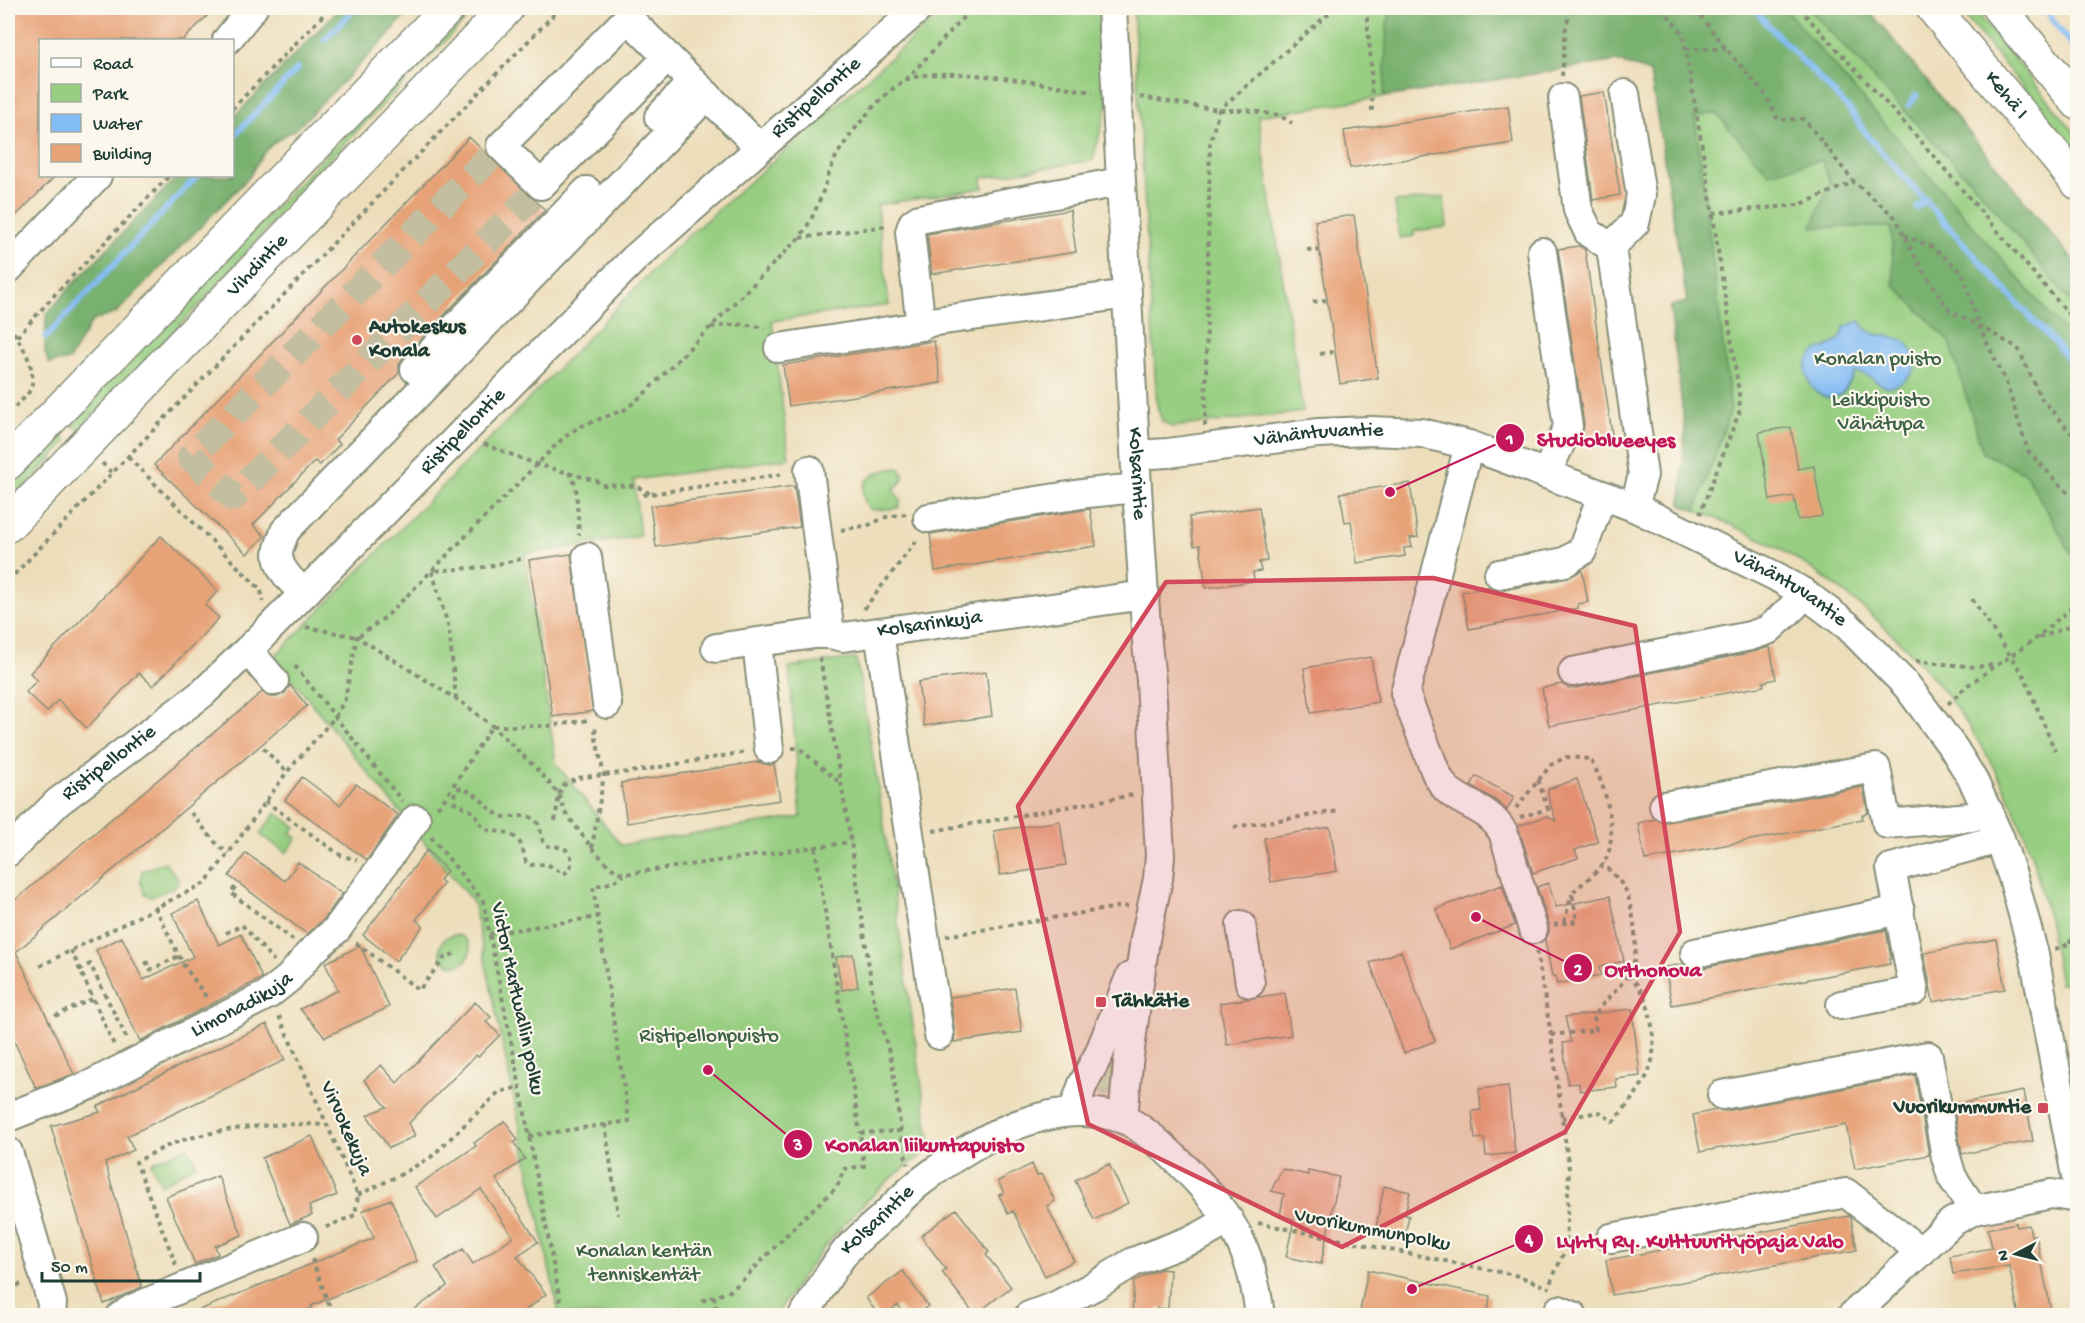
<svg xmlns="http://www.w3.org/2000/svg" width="2085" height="1323" font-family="'Gochi Hand',sans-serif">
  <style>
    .green { fill: #97ce81; stroke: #5b865a; stroke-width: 1.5 }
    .forest { fill: #79b16f; stroke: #4c7752; stroke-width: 1.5 }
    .water { fill: #83bcf4; stroke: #517c94; stroke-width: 1.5 }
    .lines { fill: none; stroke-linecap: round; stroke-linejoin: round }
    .stream { stroke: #83bcf4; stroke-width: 6 }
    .building { fill: #e7a277 }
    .minor-tunnel { stroke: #c4bea0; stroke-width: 28; stroke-dasharray: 28 14; stroke-linecap: butt }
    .minor-casing { stroke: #868e78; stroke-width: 32 }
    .major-casing { stroke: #868e78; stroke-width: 36 }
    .highway-casing { stroke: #868e78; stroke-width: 36 }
    .path { stroke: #868e78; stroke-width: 4; stroke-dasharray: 4.5 4.5; stroke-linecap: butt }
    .minor { stroke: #fff; stroke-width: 28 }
    .major { stroke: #fff; stroke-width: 33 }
    .highway { stroke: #fff; stroke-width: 33 }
    .marked { fill: #d1495b; fill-opacity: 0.2; stroke: #d1495b; stroke-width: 4.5; stroke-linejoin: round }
    .poi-dot { fill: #d1495b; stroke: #fbf7ec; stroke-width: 2 }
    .labels { text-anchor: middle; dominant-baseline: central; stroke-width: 4.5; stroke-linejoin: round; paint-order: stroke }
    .street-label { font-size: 21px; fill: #1f3d34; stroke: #fbf7ec }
    .poi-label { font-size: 21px; font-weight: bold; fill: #1f3d34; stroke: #fbf7ec; text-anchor: start }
    .park-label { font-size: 21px; fill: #3d6147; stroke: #fbf7ec }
    .leader { fill: none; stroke: #c2185b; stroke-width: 2 }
    .callout-dot { fill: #c2185b; stroke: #fbf7ec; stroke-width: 2 }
    .mark-label { font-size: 18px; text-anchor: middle; font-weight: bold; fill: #fff }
    .callout-label { font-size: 22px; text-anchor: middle; font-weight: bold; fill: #c2185b; stroke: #fbf7ec; stroke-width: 4.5; stroke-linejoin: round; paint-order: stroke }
  </style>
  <rect width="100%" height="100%" fill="#fbf7ec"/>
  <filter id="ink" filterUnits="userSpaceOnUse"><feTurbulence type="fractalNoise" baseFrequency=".0167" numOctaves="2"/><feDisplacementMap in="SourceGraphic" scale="12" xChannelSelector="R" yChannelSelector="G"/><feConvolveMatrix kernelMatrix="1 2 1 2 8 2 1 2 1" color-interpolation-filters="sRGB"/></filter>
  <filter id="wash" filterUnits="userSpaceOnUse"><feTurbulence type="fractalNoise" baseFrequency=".008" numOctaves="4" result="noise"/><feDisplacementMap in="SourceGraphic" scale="24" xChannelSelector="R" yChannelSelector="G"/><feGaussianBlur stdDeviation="1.35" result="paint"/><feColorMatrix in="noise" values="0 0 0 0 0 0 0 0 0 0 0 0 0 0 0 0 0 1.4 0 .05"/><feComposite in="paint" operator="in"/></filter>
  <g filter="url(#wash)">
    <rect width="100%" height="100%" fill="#eddebb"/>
    <path class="green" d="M468,8H477L299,191L221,282L79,430L68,421Z
      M947,8H1102L1108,102L1093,160L982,178L983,188L877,205L889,305L772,321L789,458L634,480L640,536L525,554L556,764L621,845L801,817L789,667L856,658L879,792L931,1149C867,1190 816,1252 776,1315H559L473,902L274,657L525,403L671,251Z
      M1133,8H1867L2077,265V980L2060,984C2053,943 2046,903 2034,864C1995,735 1906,627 1792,556C1757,535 1719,519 1681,505L1685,430L1670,306L1687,302L1650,72L1617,61L1258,116L1303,412L1172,427L1162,421L1157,406Z
      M1958,8H1973L2077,135V153Z
      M1444,197L1447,227L1414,231V236L1399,238L1395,202Z
      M57,433H59L67,441L8,505V484Z
      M899,468C908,477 902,483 893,489L901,501L898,508L875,510L869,509C852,482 874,470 899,468Z
      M276,813L296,827L291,833L297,838L286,853L260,834Z
      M165,862L179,880L175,887L151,897L145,894L140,881L142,871Z
      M440 950a15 15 0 1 1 30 0a15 15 0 1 1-30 0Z
      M1101,1064L1115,1069L1110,1093L1103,1097L1096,1094L1095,1089Z
      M187,1147L196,1164L161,1185L151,1163Z"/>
    <path class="forest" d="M340,8H416L400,21L389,35L296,129C272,141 262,151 250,176L116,313L92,321L69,360L49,364L45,353L46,315L72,285L178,176H232L233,118Z
      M1393,8H1784L2077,346V563L2025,473L1983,453L1950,342L1894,285L1891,227H1812L1830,183L1822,160L1768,173L1716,113L1695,117L1731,409L1696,510L1681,505L1685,430L1670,306L1687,302L1650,72L1617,61L1384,97L1387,23Z
      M1808,8H1867L2077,265V309L1979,190Z"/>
    <path class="water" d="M1860,321C1872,348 1909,322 1915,361C1916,370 1912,375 1905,380C1879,399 1876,371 1855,373C1850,381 1847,391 1838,396C1821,405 1801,379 1807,363C1815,341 1841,353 1844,327Z"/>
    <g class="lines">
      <path class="stream" d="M1754,8L1766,23L1849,109L1870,139L2027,314L2055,343L2078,371
        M2044,8L2078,54
        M324,40L356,8
        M1909,105L1917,95
        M232,138L298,68
        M1917,208L1926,199
        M46,337L197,176
        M8,376L10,373"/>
    </g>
    <g id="blocks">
      <path class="building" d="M8,8H215L183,40H40V176H55L8,224Z
        M1604,92L1620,195L1593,200L1579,96Z
        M1508,106L1513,143L1350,168L1344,131Z
        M469,137L545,210L403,358L399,364V373L335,440L340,444L320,465L315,461L253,525L265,536L247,554L154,465Z
        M1070,210L1076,252L932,274L927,234Z
        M1354,215L1378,378L1340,384L1315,221Z
        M1579,246L1585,250L1613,441L1579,446L1584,425L1558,249Z
        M934,341L941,383L789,406L783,365Z
        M1791,427L1798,469L1814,466L1822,516L1798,520L1794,496L1770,500L1759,432Z
        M1410,483L1418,537L1410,538L1412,547L1404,548L1405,556L1357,563L1351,521L1345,522L1340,493Z
        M794,486L800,527L656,547L650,506Z
        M1259,507L1267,561L1259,562L1261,571L1253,572L1254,581L1206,588L1200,545L1194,546L1189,517Z
        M1090,509L1096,546L935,571L930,534Z
        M161,536L218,591L205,605L219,618L153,686L139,673L87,728L58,700L47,712L26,692L37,680L30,673Z
        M571,554L593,711L553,717L529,560Z
        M1582,570L1588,602L1578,604V608L1469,629L1462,592L1489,587L1494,590H1502L1568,578Z
        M1770,647L1776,679L1763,682L1764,686L1549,726L1542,688L1562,684L1568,688H1576L1753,652Z
        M1371,657L1378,702L1311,713L1304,668Z
        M986,672L992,716L924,726L918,682Z
        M290,685L307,706L16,952L74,1074L36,1088L8,1028V906L262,692L269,697H277L285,693Z
        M758,762L770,765L774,764L780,800L627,823L621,783Z
        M1476,776L1514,797L1507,810L1494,799L1471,786Z
        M302,777L340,805L356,784L398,815L367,860L285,800Z
        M1577,779L1598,842L1575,850L1578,858L1533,873L1518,826L1547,816L1556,821L1548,796V789Z
        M1863,787L1868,813L1862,815L1863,819L1645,860L1638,823L1655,819L1667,822Z
        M1060,821L1066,865L1000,875L994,831Z
        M1330,827L1337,871L1271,882L1264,838Z
        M427,850L447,871L440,880L444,883L416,920L423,926L396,961L363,935Z
        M246,853L285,881L298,862L342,894L325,918L307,934L229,876Z
        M1548,883L1556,907L1610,896L1624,961L1599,967L1601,975L1557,984L1555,976H1552L1545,940L1549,933V924L1537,887Z
        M1502,885L1515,925L1450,949L1436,909Z
        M198,901L219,945L241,934L262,978L140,1041L96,950L122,937L143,980L193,957L172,913Z
        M1886,930L1891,959H1889L1890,964L1672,1005L1665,967L1683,964L1689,968L1698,969Z
        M1996,939L2005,989L1933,1002L1924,953Z
        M360,946L389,1007L325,1037L300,1009L338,990L325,963Z
        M1401,951L1435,1041L1404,1053L1370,963Z
        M853,954L858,987L842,990L836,957Z
        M1015,988L1022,1032L954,1042L955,1033L950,997Z
        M1285,993L1291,1035L1227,1045L1220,1003Z
        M475,1002L491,1017L486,1022L500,1035L478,1057L476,1055L409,1123L415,1136L389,1148L367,1115L387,1107L364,1080L381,1065L397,1083Z
        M1632,1009L1640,1076L1616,1079L1617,1087L1580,1091L1579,1083L1568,1084L1563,1043L1571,1042L1565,1017Z
        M267,1024L285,1060L127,1136L134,1150L105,1163L142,1287L104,1304L51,1126L100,1112L97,1107L115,1097Z
        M1915,1075L1929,1155L1855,1169L1846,1125L1700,1152L1693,1115L1716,1110L1725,1111Z
        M1508,1086L1515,1153L1486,1156L1484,1138L1475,1139L1472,1111L1481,1110L1479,1089Z
        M2024,1091L2033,1141L1962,1154L1953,1105Z
        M505,1121L518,1140L514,1143L525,1159L496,1179L538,1242L517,1256L546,1294L518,1316H405L447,1286L435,1267L463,1249L473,1264L513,1237L481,1189L437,1219L415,1187L476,1146L474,1143Z
        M312,1136L337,1195L309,1206L312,1215L290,1224L262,1158Z
        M1032,1164L1037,1176L1041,1174L1055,1201L1047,1206L1074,1261L1045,1276L1013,1211L1008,1214L999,1195L1004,1193L998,1181Z
        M1109,1164L1128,1203L1094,1220L1075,1180Z
        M1282,1169L1308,1175V1171L1339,1177L1321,1264L1286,1257L1294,1219L1280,1216L1284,1194L1271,1191Z
        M218,1176L242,1235L215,1246L218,1254L195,1264L166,1197Z
        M1384,1186L1410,1192L1405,1215L1409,1216L1404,1239L1375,1233Z
        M391,1199L417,1261L311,1306L312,1308L294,1316H185L374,1238L362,1211Z
        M956,1209L989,1252L986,1255L1011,1287L975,1315L942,1272L946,1269L921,1236Z
        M1849,1216L1851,1218L1857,1250L1612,1295L1606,1260Z
        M2016,1223L2017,1227L2029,1225L2031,1236L2036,1235L2052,1316H2019L2009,1266L1953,1274L1950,1256L1992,1248L1988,1229Z
        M1160,1269L1170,1270L1168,1309L1157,1308L1156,1314L1154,1313L1153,1316H1132L1134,1281Z
        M1368,1270L1490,1296L1487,1316H1363L1364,1312L1360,1311Z
        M903,1271L928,1306L914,1316H906L898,1305L883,1316H879L866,1298Z"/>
    </g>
  </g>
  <g filter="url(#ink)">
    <use href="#blocks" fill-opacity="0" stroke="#868e78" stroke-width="1.5"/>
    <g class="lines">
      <path class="minor-tunnel" d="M490,157L191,457L233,497L531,197"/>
      <defs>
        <g id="minor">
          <path id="s1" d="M1112,8L1137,488L1147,643L1151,681L1160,856L1158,879L1145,939L1128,1063L1123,1119"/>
          <path d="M227,40L253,8"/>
          <path d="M668,57L541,185L501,146L628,18L742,130L759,147"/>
          <path d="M1625,94L1641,195L1635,223L1611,247L1643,475L1634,507"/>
          <path d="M1563,98L1578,210L1589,233L1611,247"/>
          <path d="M659,117L693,81"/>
          <path d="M1542,252L1568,427L1546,474"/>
          <path d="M8,269L97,176"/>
          <path d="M921,326L910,232L913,223L919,219L1120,182"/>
          <path d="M779,348L921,326L930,322L1127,294"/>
          <path d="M415,369L587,191"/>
          <path d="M1469,445L1405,693L1436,773C1440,780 1444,788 1450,792C1471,808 1488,808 1503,832L1533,929"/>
          <path id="s2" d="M1136,455L1168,453L1318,433L1370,431L1422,433L1469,445L1634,507L1777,577L1804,593L1848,626L1907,686L1954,749L1973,780L2000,839L2014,881L2034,955L2078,1187"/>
          <path d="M809,470L830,634"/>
          <path d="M928,518L1088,493L1137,488"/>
          <path d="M587,557L607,704"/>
          <path d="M1499,574L1565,562L1582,551L1602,495"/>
          <path d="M305,593C294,584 278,570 278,554C278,547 283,538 285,531L707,95"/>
          <path d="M879,632L939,1035"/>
          <path d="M757,643L769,749"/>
          <path id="s3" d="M716,648L815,634H830L843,637L1145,595"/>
          <path d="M248,650L274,681"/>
          <path d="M1573,672L1750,636L1768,630L1793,607L1804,593"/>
          <path d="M1664,806L1876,768L1887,824L1971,817L1989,812"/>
          <path id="s4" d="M8,852L58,802L203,693L258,640L634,259L919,8"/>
          <path d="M1241,925L1250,983"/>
          <path d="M1695,953L1900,910"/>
          <path d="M1841,1005L1914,991L1891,868L2000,839"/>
          <path d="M1722,1095L1928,1056L1946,1157L1952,1177L1974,1210"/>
          <path d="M1073,1112L1083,1084L1099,1054L1130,977"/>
          <path id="s5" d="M8,1117L90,1085L269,994L289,978L310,953L337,929L416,819"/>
          <path d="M8,1152L52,1303L51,1316"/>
          <path d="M1611,1238L1846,1193L1921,1252"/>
          <path d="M1559,1310L1573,1316"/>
          <path d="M121,1316L132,1309L303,1237"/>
          <path id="s6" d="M803,1316C818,1294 830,1271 846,1251C857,1239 871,1228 883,1217C894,1206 906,1193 919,1183C973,1141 1052,1094 1123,1119C1141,1125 1172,1155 1186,1169C1232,1216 1252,1249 1260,1316"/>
          <path d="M1029,1316L1056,1306L1096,1285L1133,1262L1199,1237L1229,1220"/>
          <path d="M1852,1316L1952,1222L1974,1210L2051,1194L2078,1198"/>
        </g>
        <g id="major">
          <path d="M8,463L448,8"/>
          <path id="s7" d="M8,525L507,8"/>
        </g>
        <g id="highway">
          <path id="s8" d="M1933,8L2078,183"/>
          <path d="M1999,8L2078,103"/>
        </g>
      </defs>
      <use href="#minor" class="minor-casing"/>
      <use href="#major" class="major-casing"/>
      <use href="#highway" class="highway-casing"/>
      <path class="path" d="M1366,8L1371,62L1372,111
        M1662,8L1683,34L1708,182L1739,393L1740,410L1700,514
        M1695,8L1726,49L1765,94L1778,120L1804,119L1854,182L1895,217L1917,261L1949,310L1979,326L2006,382L2028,451L2070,495
        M1799,8L1918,138L2078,325
        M1686,49H1726
        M1562,76L1566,25L1572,8
        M906,80L972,8
        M1140,97L1219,110H1245L1279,115L1292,123
        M232,109L330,8
        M1713,213L1799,205L1854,182
        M1904,235L1932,247L1962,272L1979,326L2018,348L2041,398L2078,441
        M800,238L887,226
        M1307,250L1317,249L1319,252
        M1313,302L1324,300L1328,303
        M8,325C20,341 39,369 30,390C26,398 14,407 8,414
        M711,327C730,325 747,322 765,329
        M17,337L58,291L169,176
        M1320,354L1331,352L1335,355
        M1205,426L1210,143L1219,110L1335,8
        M484,444L536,464L597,481L600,485L636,486L651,494
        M128,457L261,590L263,602
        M102,463L112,473
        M569,472L576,486L579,535
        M643,495L785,474
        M841,530L869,525L886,517L906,514
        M8,581L560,8
        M1972,599L2024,676L2055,751
        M864,609L918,539
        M306,627L357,637L386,617L563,438L579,427L626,409L645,393L799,238C813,220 821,198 828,176C831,169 833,162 837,155C850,133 881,94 904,81C939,62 1052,86 1093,92
        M2039,638L2078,623
        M820,658L851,842L874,1001L892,1062L903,1148L908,1164
        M1916,661L1975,667L1995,665
        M295,666L402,801
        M456,699L449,629L432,571L484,567L521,559
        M1948,704L1968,685L2034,640L2078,602
        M263,748L287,772
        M792,748H799L840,783
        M1538,780L1548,809
        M457,788C479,790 485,809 501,816C512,820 524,812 534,819C543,826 539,837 545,845C551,847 560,846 565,849C575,856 573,870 563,874L547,864L531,865L526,862C524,856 523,848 520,843C504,820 487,845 475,813L454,802L453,798Z
        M265,801L340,855L357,860
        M437,807L442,803L492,726H548L590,720
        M1516,808L1551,765L1566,757L1590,759C1605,782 1621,839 1603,864C1596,874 1581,884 1572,893L1577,921L1554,925
        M191,813L215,842L228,854
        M1520,817L1552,808
        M555,821L559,794L564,785L577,778L631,772L746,752
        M1234,827L1339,811
        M933,831L1133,795
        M431,837L483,901L520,1087L563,1316
        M815,847L860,1133
        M592,848L604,775L595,734L596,725
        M235,887L231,893L293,940
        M155,907L183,964L207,998
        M1564,922L1572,894
        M226,933L242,925L274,961
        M489,934L597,917
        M946,936L1123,906L1128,907
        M356,943L419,990L444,958L454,954
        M2070,943L2078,911
        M2055,949L2078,941
        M71,950L114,1045
        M1537,951L1551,1035L1569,1169L1566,1248L1548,1288
        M146,961L150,970L179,956
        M40,966L205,883L228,854L287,772L335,717L345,699L357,637L464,704L492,726L534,766L559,794L565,812L592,848L608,865L616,871L625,874L851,842
        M79,970L90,964L127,1039
        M55,1016L92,999
        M279,1016L358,1195L355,1215L324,1228
        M1551,1035L1596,1030L1594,1015C1606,999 1624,985 1632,967C1640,953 1633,904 1625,889C1619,879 1611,872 1603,864
        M1562,1118L1600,1112L1613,1122C1627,1105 1643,1088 1650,1068C1658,1047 1651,1003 1638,986C1636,982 1631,979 1628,976
        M605,1124L618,1215
        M529,1136L629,1121L593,887L613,882L624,875
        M358,1195L400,1175L431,1157L499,1092L520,1087
        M1258,1223L1519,1276L1549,1288
        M312,1259L329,1305V1316
        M176,1265L136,1162C151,1154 167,1145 183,1140C229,1127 280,1122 327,1125
        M8,1288L23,1284
        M714,1296L717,1316
        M702,1301L730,1291L745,1278L801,1220L837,1187L844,1169L864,1166L860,1133L900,1131
        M8,1310L9,1309"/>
      <use href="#minor" class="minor"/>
      <use href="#major" class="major"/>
      <use href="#highway" class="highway"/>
    </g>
  </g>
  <path class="marked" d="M1433,578L1635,626L1680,932L1565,1132L1342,1247L1088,1124L1018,806L1166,582Z"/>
  <g class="poi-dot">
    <circle cx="357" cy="340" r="6"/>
    <rect x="1095" y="996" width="12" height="12" rx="3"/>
    <rect x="2037" y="1102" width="12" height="12" rx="3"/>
  </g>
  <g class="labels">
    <g class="street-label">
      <text stroke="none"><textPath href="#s8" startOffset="114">Kehä I</textPath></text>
      <text stroke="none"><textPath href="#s4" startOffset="1107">Ristipellontie</textPath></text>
      <text stroke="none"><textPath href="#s7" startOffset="360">Vihdintie</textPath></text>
      <text stroke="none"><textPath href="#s4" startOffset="621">Ristipellontie</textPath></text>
      <text stroke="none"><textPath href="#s2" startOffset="184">Vähäntuvantie</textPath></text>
      <text stroke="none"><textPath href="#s1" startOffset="466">Kolsarintie</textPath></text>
      <text stroke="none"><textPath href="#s2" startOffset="688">Vähäntuvantie</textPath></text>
      <text stroke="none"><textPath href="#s3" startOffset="216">Kolsarinkuja</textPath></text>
      <text stroke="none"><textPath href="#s4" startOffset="135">Ristipellontie</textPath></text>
      <text transform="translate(516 999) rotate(78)">Victor Hartwallin polku</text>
      <text stroke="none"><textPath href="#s5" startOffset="260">Limonadikuja</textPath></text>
      <text transform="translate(345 1129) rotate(66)">Virvokekuja</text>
      <text stroke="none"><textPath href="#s6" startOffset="122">Kolsarintie</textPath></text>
      <text transform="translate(1372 1231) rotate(11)">Vuorikummunpolku</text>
    </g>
    <g class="poi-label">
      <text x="369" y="328">Autokeskus<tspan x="369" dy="24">Konala</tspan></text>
      <text x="1113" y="1002">Tähkätie</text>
      <text x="2031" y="1108" text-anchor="end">Vuorikummuntie</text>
    </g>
    <g class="park-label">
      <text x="1878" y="360">Konalan puisto</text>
      <text x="1881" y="401">Leikkipuisto<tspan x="1881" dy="24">Vähätupa</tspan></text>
      <text x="709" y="1037">Ristipellonpuisto</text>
      <text x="644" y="1252">Konalan kentän<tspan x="644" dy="24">tenniskentät</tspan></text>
    </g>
  </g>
  <path class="leader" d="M1390 492L1510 438M1476 917L1578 968M708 1070L798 1144M1412 1289L1529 1239"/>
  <g class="callout-dot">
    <circle cx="1390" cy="492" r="6"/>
    <circle cx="1476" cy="917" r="6"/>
    <circle cx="708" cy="1070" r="6"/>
    <circle cx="1412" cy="1289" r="6"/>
    <circle cx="1510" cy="438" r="15"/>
    <circle cx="1578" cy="968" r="15"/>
    <circle cx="798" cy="1144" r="15"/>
    <circle cx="1529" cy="1239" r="15"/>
  </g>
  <g class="mark-label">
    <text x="1510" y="444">1</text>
    <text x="1578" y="975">2</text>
    <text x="798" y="1150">3</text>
    <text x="1529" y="1245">4</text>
  </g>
  <g class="callout-label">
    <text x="1606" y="446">Studioblueeyes</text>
    <text x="1653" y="976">Orthonova</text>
    <text x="925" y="1151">Konalan liikuntapuisto</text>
    <text x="1700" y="1247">Lyhty Ry. Kulttuurityöpaja Valo</text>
  </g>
  <rect width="2085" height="1323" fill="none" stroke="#fbf7ec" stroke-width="30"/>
  <rect x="39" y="39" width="195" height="138" fill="#fbf7ec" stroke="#a3ada2" stroke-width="1.5"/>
  <rect x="51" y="58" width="30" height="9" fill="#ffffff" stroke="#a3ada2" stroke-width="1.5"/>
  <text x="93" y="69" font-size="18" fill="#1f3d34">Road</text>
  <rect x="51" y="84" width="30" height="18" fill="#97ce81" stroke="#a3ada2" stroke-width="1.5"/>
  <text x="93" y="99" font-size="18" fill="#1f3d34">Park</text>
  <rect x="51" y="114" width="30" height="18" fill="#83bcf4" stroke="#a3ada2" stroke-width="1.5"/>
  <text x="93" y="129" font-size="18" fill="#1f3d34">Water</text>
  <rect x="51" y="144" width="30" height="18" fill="#e7a277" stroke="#a3ada2" stroke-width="1.5"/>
  <text x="93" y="159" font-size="18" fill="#1f3d34">Building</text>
  <g transform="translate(2016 1254) rotate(263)" stroke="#fbf7ec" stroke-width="4.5" paint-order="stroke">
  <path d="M0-4.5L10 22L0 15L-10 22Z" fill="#1f3d34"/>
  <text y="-9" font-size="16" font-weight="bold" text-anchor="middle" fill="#1f3d34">N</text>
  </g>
  <path d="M42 1272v9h158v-9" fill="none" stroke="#1f3d34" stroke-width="3"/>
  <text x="51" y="1272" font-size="18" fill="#1f3d34" stroke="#fbf7ec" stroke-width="4.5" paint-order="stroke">50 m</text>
</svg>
